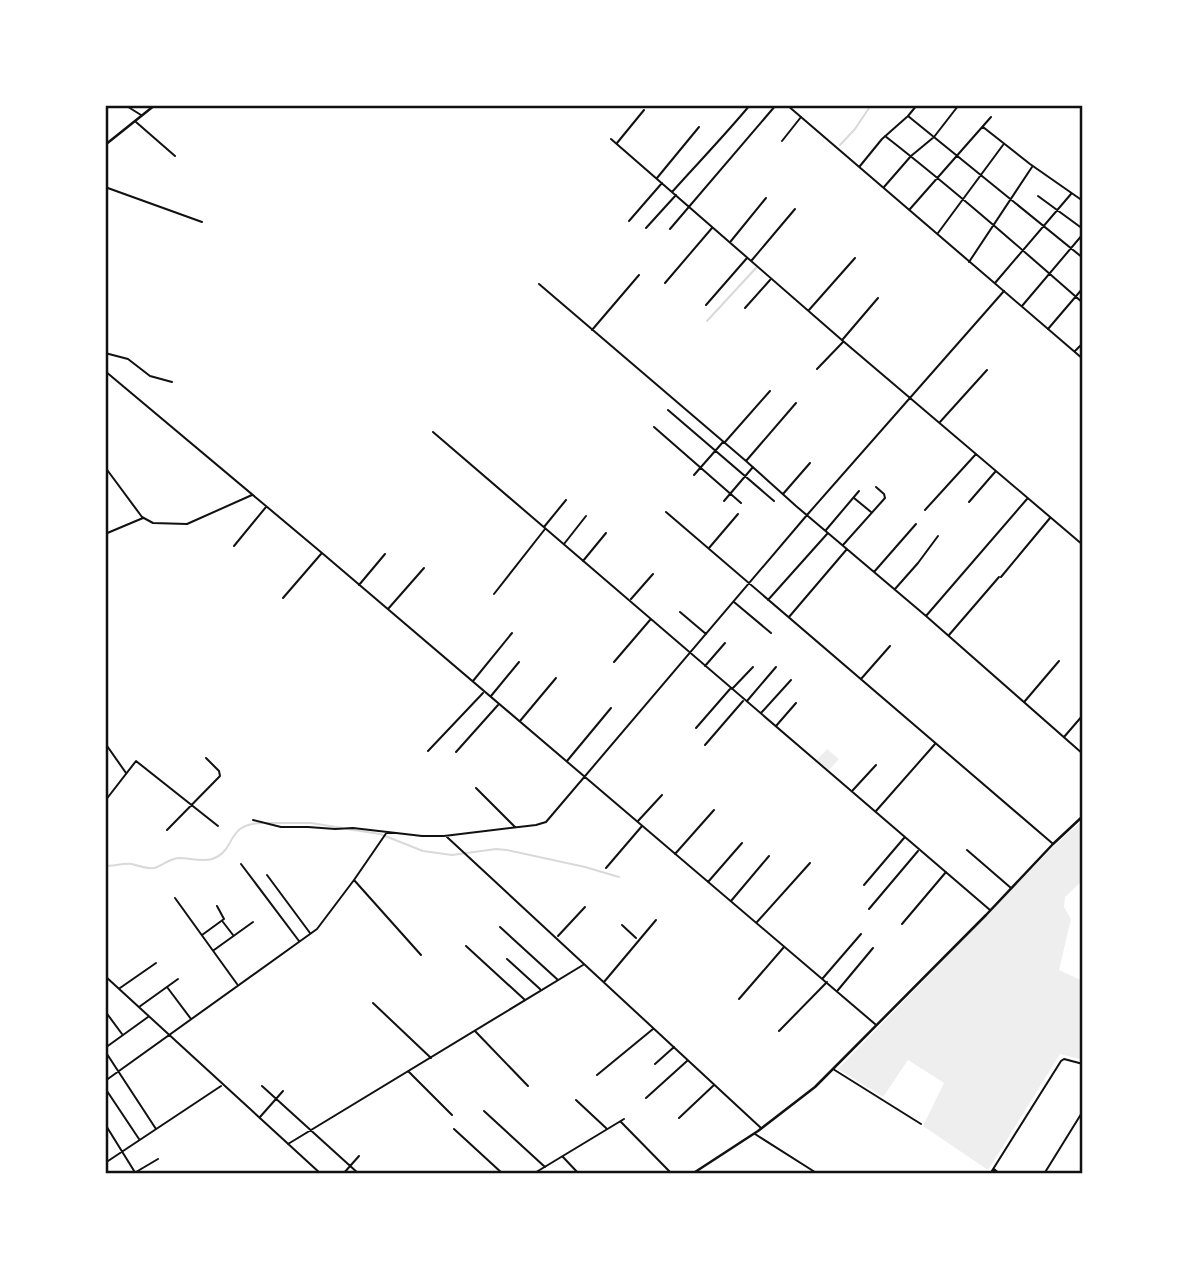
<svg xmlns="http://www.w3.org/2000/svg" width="1188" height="1279" font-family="'Roboto Condensed',sans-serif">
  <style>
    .green { fill: #eee }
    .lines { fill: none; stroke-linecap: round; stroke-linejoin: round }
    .stream { stroke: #d9d9d9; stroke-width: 2 }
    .minor { stroke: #111; stroke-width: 2 }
    .tertiary { stroke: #111; stroke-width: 2 }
    .secondary { stroke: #111; stroke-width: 2.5 }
    .neatline { fill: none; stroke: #111; stroke-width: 2.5 }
  </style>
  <rect width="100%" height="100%" fill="#fff"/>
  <path class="green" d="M827,749L839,759L829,770L817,760Z
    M1083,820V880L1065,897L1064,907L1071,919L1059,970L1083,981V1060L1060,1054L988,1170L923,1126L944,1083L908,1060L883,1097L838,1069L1055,845Z"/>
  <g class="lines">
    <path class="stream" d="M840,145L855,129L871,105
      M707,321L756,268
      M267,823H311L342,828
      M347,829L380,834L423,851L452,855L496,849L507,850L585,867L619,877
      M105,866C114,866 123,863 132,864C139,866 147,869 154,868C162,866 168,859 179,858C189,858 202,862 212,859C238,850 224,824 262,823"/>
    <path class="minor" d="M125,105L141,115
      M908,116L1083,258
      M136,122L175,156
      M983,127L1030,164L1083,201
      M885,136C953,189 1018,246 1083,303
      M611,139L843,341L1083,545
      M782,141L801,117
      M617,143L644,110
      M860,166L882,139L908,116L917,105
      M657,178L699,127
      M105,187L202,222
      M884,187L911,156L934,137L958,106
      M672,192C698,163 725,135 750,105
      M1038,196L1083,229
      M910,209L991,117
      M629,221L662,183
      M646,228L676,195
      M670,229L776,105
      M938,233L1003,145
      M731,241L766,198
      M752,260L795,209
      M969,262L1032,167
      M665,283L712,228
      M995,283L1071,194
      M539,284L746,461L796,506L926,616L1083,754
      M706,305L747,258
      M1022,306L1083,234
      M745,308L770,280
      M809,310L855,258
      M1048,329L1083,288
      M592,330L639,275
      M843,339L878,298
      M1075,351L1083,343
      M105,353L128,359L150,376L172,382
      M817,369L843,342
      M105,371L322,553L875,1024
      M668,410L774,501
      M940,422L987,370
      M654,427L741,503
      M433,432L990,910
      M725,442L770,391
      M746,461L796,403
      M105,467L142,517L153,523L187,524L252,495
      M694,475L723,442
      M783,494L810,463
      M854,498L871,512
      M724,501L753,467
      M969,502L995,472
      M925,510L976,454
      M666,512L1052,843
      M544,527L566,500
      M826,530L859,491
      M105,534L143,518
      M564,544L586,516
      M843,545L885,498L884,494L876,487
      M234,546L266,507
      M709,548L738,514
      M583,561L606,533
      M874,572L916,524
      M1001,577L1050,518
      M359,585L385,554
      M895,589L918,563L938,536
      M494,594L545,529
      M283,598L321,554
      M631,599L653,574
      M768,600L827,534
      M734,602L771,633
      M388,609L424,568
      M680,612L706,634
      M926,616L1027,499
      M789,617L847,549
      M949,635L999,577
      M614,662L650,620
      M705,666L725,643
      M861,679L890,646
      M473,681L512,633
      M732,689L753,667
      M491,696L519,662
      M747,701L776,667
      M1025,701L1059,661
      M761,713L791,680
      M520,721L556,678
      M776,726L796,703
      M696,728L730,689
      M1064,737L1083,715
      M105,743L126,773
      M705,745L743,701
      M428,751L483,693
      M456,752L498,705
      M567,761L611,708
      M476,788L515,827
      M853,790L876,765
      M105,801L136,761L218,826
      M876,811L935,744
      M253,820L281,827H308L335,829L353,828L422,836H444L536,825L546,822L807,515L1004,291
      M638,821L662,795
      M167,830L220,776L219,771L206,758
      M447,837L761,1128
      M967,850L1011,888
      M675,854L714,810
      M241,864L299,941
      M606,868L642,826
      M267,875L310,933
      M354,880L421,955
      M708,882L742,843
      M864,885L904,838
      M175,898L237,984
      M731,901L769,856
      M869,909L918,851
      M223,922L233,935
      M757,922L810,863
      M902,924L946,872
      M622,925L636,938
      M500,927L558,980
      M202,935L224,919L217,906
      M558,936L585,907
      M466,946L525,1000
      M214,950L253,922
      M507,959L540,989
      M105,976L321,1174
      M823,978L861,934
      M1082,980H1083
      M604,982L656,920
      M167,987L191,1019
      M120,988L156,963
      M838,990L873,948
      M739,999L784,947
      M373,1003L431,1058
      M139,1007L178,979
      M105,1011L122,1034
      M475,1031L528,1086
      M779,1031L827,982
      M105,1048L148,1017
      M105,1051L156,1129
      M655,1064L674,1047
      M833,1069L921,1124
      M409,1072L452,1115
      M597,1075L653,1029
      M105,1081L317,929L354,880L387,832
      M262,1086L359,1174
      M105,1088L139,1139
      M646,1098L687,1061
      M576,1100L606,1128
      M484,1111L545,1167
      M260,1117L283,1091
      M679,1118L714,1085
      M621,1122L672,1174
      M105,1124L136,1174
      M454,1129L503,1174
      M755,1134L818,1174
      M288,1144L583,965
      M563,1157L579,1174
      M105,1163L221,1086
      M994,1169L1000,1174
      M136,1172L158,1159
      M343,1174L359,1156
      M533,1174L624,1119
      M990,1174L1061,1061L1064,1059L1083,1064
      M1044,1174L1083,1111"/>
    <path class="tertiary" d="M787,105L1083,359"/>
    <path class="secondary" d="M105,145L155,105
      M692,1174L758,1131L815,1087L986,915L1053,844L1083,816"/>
  </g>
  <rect width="1188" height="1279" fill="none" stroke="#ffffff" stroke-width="214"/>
  <rect x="107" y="107" width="974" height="1065" class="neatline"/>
</svg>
